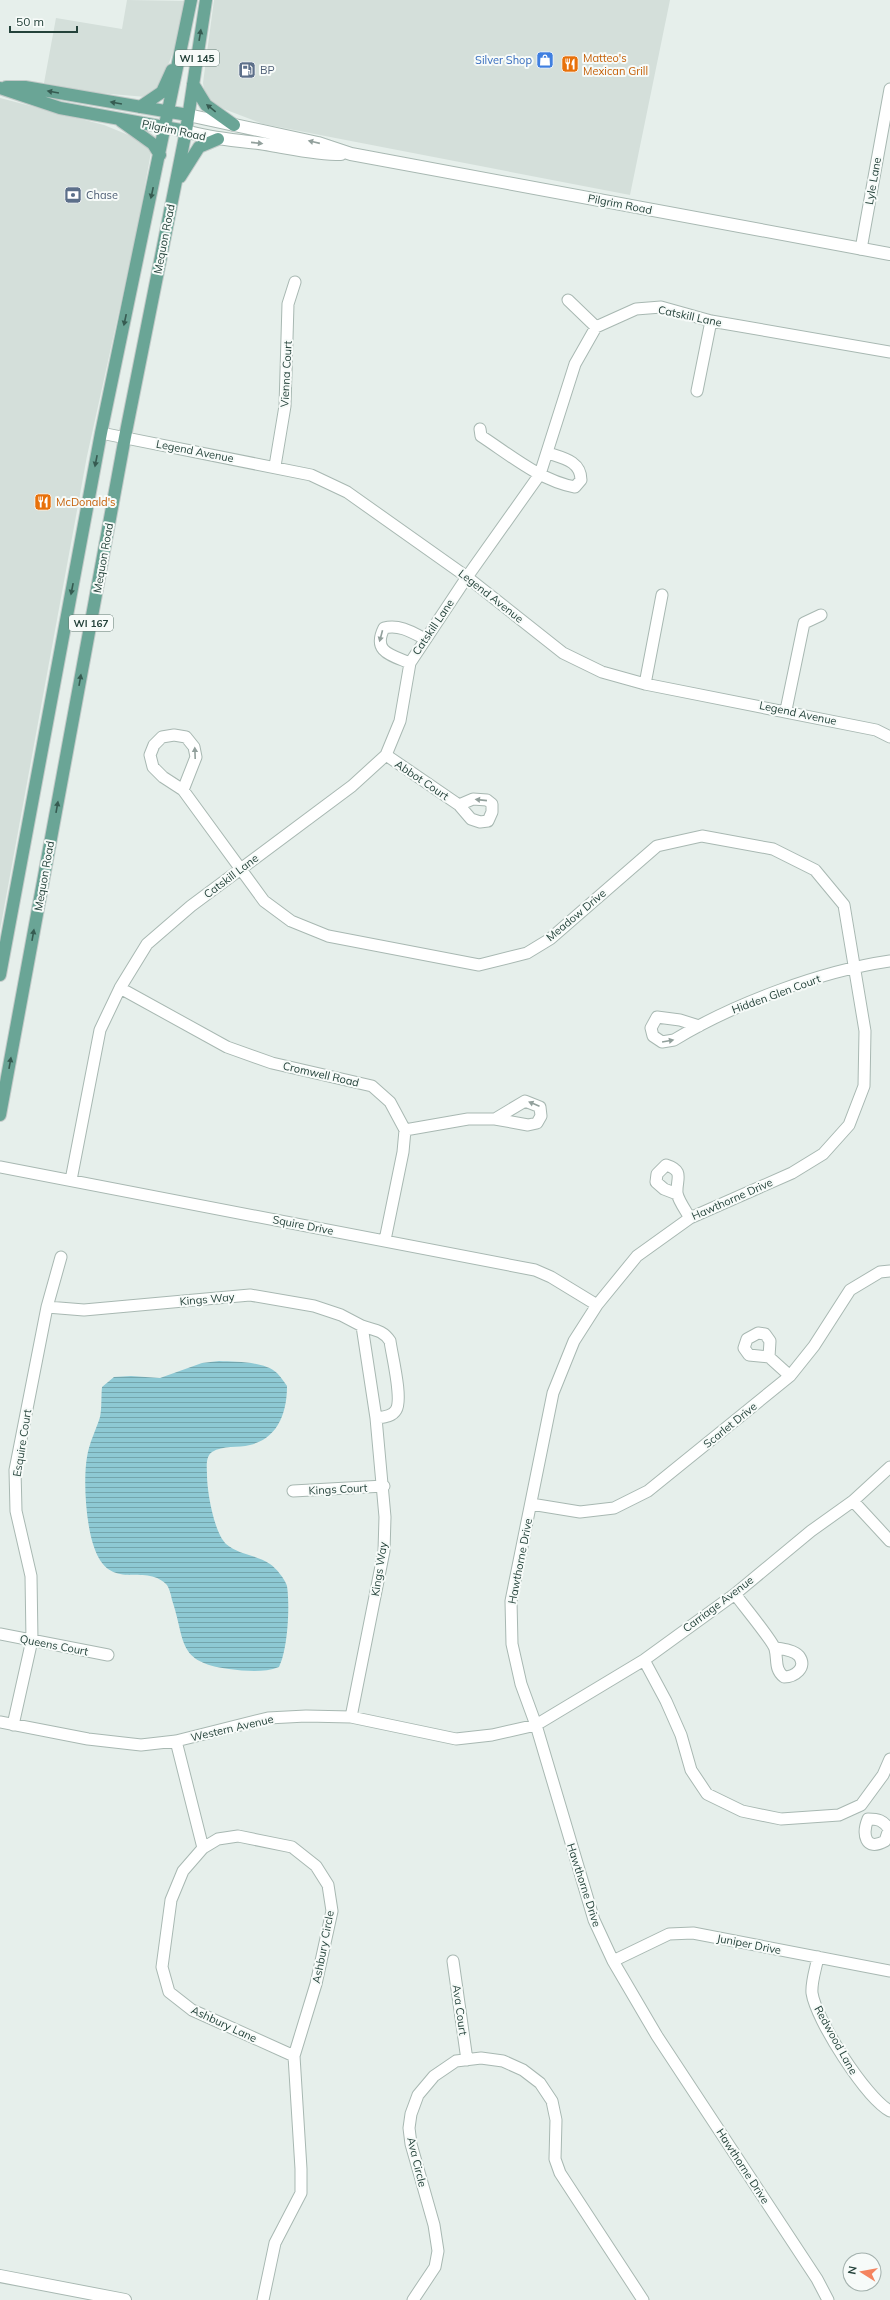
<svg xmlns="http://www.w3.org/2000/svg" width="890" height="2300" font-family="Mulish,sans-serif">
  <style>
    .built { fill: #d4dfda }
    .water { fill: url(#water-rules) }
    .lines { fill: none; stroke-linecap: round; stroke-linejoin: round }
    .minor-casing { stroke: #a8b8b2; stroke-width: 13 }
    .tertiary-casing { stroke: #a8b8b2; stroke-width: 14 }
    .primary-casing { stroke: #c2cac8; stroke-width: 14 }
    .minor { stroke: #fff; stroke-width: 11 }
    .tertiary { stroke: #fff; stroke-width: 12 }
    .primary { stroke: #6aa596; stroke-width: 12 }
    .oneway { fill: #365b51 }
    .oneway2 { fill: #92a09c }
    .labels { text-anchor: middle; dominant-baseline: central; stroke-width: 4; stroke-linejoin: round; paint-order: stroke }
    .shield { fill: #f7fbf9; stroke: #637a73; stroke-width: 1 }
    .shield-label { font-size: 10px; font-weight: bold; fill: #24423a }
    .food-label { font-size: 11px; fill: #c56008; stroke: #f7fbf9; text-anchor: start }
    .shop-label { font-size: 11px; fill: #366cbe; stroke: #f7fbf9; text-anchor: end }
    .service-label { font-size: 11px; fill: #4e5e75; stroke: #f7fbf9; text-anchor: start }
    .street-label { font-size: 11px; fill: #24423a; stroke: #f7fbf9 }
  </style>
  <defs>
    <pattern id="water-rules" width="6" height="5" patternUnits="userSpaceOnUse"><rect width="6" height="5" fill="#8ec9d4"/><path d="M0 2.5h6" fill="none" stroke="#74a5ad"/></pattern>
  </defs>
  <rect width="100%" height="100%" fill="#e6efeb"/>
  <path class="built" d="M127,0L186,1L175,47L159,89L146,97L88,92L44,83L56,18L122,29Z
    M214,0H670L630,195L263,124L216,106L205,96L203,83Z
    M0,98L104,125L143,141L148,145L151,152L137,230L87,456L0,930Z"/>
  <path class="water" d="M219,1361C236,1362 264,1361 277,1373C281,1377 284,1382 287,1386C287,1411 279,1438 250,1445C238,1448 223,1445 212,1452C205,1457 207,1468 207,1475C207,1492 214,1532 226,1544C239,1555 257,1555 270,1564C276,1568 285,1579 287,1586C290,1605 288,1649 279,1667C263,1673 246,1671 229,1669C176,1662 186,1641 172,1600C171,1595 169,1587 166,1584C144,1562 110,1594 94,1547C86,1525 83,1480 87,1457C89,1443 96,1430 100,1417C102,1408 101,1396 102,1387L114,1377L131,1376L160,1378L202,1363Z"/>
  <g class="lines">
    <defs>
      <path id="minor" d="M861,249L890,89
        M568,300L596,327
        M697,391L711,321
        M480,429L481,436C510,455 541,481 575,487L581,480C581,461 563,458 548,453
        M101,433L311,475L347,492L467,577L563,653L602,672L645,684L876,730L890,737
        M275,466L285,406L288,304L295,282
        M410,663C391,655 372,652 384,628C399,624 412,632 425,639
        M645,684L662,595
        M786,710L804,623L821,615
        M386,755L459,805L471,819L480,822L488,821L492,812V804L487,800L473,799L459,805
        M183,790L196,757L194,747L186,737L174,735L162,737L154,745L150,755L153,767L163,777L183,790L264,901L291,921L328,936L479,965L527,953L550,939L657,846L702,836L773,849L815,870L844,905L865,1031L864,1086L849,1125L823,1154L792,1173L690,1218L637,1256L597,1305L574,1341L553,1393L511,1601L512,1644L521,1684L536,1725L594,1920L613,1961L657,2036L817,2279L828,2300
        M120,988L227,1047L272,1063L372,1086L390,1102L405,1130L403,1152L385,1240
        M699,1026L680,1020L657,1017L651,1028L653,1036L662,1042L674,1040C733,1004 821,971 890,961
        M405,1130L468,1119H495L528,1125L537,1123L541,1116L540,1107L525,1101L495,1119
        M0,1167L535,1270L551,1277L597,1305
        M71,1180L100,1030L120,988L147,944L191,906L352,786L386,755L400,721L410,663L467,577L540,474L575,364L596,327L636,309L661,307L711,321L890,352
        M677,1194L664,1189L656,1182L657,1174L666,1165C685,1171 676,1179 677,1193C678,1200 686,1211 690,1218
        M47,1307L84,1310L250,1295L314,1306L341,1315L362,1326L376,1418L385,1517L384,1551L351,1717
        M362,1326C374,1330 383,1330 390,1341C392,1356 403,1399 396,1410C392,1417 383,1417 376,1418
        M769,1357L770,1341L765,1334L758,1333L747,1339L744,1348L749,1355L769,1357L790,1376
        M293,1491L384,1486
        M853,1501L890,1541
        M531,1504L580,1512L614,1508L648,1491L790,1376L814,1346L850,1290L880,1272L890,1271
        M735,1594C742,1604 773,1641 775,1649C778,1660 774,1669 784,1677C794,1677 808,1668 799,1656C794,1650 782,1649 775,1648
        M0,1634L108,1655
        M644,1660L666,1701L681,1735L691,1770L707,1794L742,1811L781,1819L839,1815L861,1805L883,1775L890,1759
        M0,1722L88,1739L141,1745L176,1741L268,1718L306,1716L351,1717L456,1739L492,1735L536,1725L644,1660L735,1594L811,1531L853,1501L890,1467
        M13,1725L32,1640L31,1576L16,1511L15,1470L47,1307L61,1257
        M176,1741L203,1848
        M868,1819C878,1819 883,1820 889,1829L885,1841C865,1852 862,1834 868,1819Z
        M818,1957C816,1968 811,1982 812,1993C816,2020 866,2098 890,2111
        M453,1961L467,2060
        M613,1961L669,1934L693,1933L890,1971
        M263,2300L275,2243L301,2193V2169L294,2056L192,2010L169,1992L162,1967L171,1900L183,1871L203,1848L218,1839L238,1836L292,1847L316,1866L328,1885L332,1911L316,1984L294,2056
        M413,2300L435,2267L438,2251L434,2225L411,2144L409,2128L411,2114L418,2095L434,2076L456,2061L481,2058L503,2061L523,2070L540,2083L552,2101L556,2120L555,2159L560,2173L643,2300"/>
      <path id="tertiary" d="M188,115L318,143L351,154L890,254
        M186,131C214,140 242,140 271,145C295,149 317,154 341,154
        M0,2276L125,2300"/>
      <path id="primary" d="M193,84L206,105L234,125
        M6,87H25L188,115
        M0,88L60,108L186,131
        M140,107L162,92L172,70
        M121,121L153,144L160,155
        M180,177L199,147L218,139
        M0,975L101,433L191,0
        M0,1115L125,437L186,131L206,0"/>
    </defs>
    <use href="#minor" class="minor-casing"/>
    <use href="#tertiary" class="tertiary-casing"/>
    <use href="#primary" class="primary-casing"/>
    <use href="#minor" class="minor"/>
    <use href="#tertiary" class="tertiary"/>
    <use href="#primary" class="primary"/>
  </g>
  <defs><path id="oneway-solid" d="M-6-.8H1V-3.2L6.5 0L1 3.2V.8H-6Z"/></defs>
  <g class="oneway">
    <use href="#oneway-solid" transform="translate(200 35) rotate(-81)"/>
    <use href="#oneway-solid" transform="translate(53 92) rotate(-170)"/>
    <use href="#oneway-solid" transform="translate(116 103) rotate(-170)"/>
    <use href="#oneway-solid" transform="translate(211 108) rotate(-141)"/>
    <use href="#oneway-solid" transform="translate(152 193) rotate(102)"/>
    <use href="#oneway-solid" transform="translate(125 320) rotate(102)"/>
    <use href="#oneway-solid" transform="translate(96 461) rotate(101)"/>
    <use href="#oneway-solid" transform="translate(72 589) rotate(101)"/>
    <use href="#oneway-solid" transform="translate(80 680) rotate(-80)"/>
    <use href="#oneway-solid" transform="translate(57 807) rotate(-80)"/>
    <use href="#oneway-solid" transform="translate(33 935) rotate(-80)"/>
    <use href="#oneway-solid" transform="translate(10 1063) rotate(-80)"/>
  </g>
  <g class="oneway2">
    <use href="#oneway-solid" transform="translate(314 142) rotate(-167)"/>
    <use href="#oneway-solid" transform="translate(257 143) rotate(6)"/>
    <use href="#oneway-solid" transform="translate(381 636) rotate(105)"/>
    <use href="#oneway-solid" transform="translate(195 753) rotate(-92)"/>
    <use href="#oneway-solid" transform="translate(481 800) rotate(-174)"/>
    <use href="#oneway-solid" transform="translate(668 1041) rotate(-10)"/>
    <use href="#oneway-solid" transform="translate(534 1104) rotate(-157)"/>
  </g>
  <defs>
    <symbol id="shop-square" viewBox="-11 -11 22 22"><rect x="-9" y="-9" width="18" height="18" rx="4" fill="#3f7fe0" stroke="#f7fbf9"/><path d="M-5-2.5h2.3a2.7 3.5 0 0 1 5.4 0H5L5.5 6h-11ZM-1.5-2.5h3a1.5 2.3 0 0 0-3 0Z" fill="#fff"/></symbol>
    <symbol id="restaurant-square" viewBox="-11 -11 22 22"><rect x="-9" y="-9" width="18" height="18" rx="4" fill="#e8710a" stroke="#f7fbf9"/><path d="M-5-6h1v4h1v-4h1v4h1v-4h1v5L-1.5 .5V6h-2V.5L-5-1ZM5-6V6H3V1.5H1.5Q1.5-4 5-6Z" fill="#fff"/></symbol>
    <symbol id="fuel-square" viewBox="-11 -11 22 22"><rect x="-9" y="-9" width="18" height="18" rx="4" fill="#5c6f8a" stroke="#f7fbf9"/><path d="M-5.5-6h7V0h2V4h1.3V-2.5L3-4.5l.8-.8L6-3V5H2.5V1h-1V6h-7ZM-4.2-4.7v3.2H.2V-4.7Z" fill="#fff"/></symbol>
    <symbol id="bank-square" viewBox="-11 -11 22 22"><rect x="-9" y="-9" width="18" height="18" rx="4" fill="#5c6f8a" stroke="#f7fbf9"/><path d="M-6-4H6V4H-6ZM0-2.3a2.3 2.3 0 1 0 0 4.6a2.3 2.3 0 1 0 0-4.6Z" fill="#fff"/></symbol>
  </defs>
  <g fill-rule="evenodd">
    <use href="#shop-square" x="535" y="50" width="20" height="20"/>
    <use href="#restaurant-square" x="560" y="54" width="20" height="20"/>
    <use href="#fuel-square" x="237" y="60" width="20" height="20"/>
    <use href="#bank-square" x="63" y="185" width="20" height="20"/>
    <use href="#restaurant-square" x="33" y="492" width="20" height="20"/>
  </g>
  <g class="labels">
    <g class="shield">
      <rect x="175" y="50" width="44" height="16" rx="3"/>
      <rect x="69" y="615" width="44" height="16" rx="3"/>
    </g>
    <g class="shield-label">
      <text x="197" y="58">WI 145</text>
      <text x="91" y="623">WI 167</text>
    </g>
    <g class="food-label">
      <text x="583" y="58">Matteo's<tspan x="583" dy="13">Mexican Grill</tspan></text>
      <text x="56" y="502">McDonald's</text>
    </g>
    <g class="shop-label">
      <text x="532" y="60">Silver Shop</text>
    </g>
    <g class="service-label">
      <text x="260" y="70">BP</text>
      <text x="86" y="195">Chase</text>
    </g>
    <g class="street-label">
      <text transform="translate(174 130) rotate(12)">Pilgrim Road</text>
      <text transform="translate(873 181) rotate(-80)">Lyle Lane</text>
      <text transform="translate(620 204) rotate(11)">Pilgrim Road</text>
      <text transform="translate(164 239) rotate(-79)">Mequon Road</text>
      <text transform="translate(690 316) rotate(12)">Catskill Lane</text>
      <text transform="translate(286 374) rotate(-87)">Vienna Court</text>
      <text transform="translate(195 451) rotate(11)">Legend Avenue</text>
      <text transform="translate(103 558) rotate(-80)">Mequon Road</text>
      <text transform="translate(491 596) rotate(38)">Legend Avenue</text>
      <text transform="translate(433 627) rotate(-56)">Catskill Lane</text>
      <text transform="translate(798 713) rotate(12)">Legend Avenue</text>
      <text transform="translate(422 780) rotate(34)">Abbot Court</text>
      <text transform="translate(44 876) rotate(-80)">Mequon Road</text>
      <text transform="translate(231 876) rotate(-37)">Catskill Lane</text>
      <text transform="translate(576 915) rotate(-40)">Meadow Drive</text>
      <text transform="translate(776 994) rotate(-20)">Hidden Glen Court</text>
      <text transform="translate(321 1074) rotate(13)">Cromwell Road</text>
      <text transform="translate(732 1199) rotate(-24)">Hawthorne Drive</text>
      <text transform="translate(303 1225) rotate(11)">Squire Drive</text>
      <text transform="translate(207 1299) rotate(-5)">Kings Way</text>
      <text transform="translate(730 1425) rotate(-39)">Scarlet Drive</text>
      <text transform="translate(22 1443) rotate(-81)">Esquire Court</text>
      <text transform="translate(338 1489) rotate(-3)">Kings Court</text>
      <text transform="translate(520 1561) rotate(-79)">Hawthorne Drive</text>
      <text transform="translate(379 1569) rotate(-81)">Kings Way</text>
      <text transform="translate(718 1604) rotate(-37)">Carriage Avenue</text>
      <text transform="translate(54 1645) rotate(11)">Queens Court</text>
      <text transform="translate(232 1728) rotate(-13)">Western Avenue</text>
      <text transform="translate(584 1885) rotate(72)">Hawthorne Drive</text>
      <text transform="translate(749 1944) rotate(11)">Juniper Drive</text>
      <text transform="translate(323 1947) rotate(-79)">Ashbury Circle</text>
      <text transform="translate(460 2010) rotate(82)">Ava Court</text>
      <text transform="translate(224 2024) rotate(25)">Ashbury Lane</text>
      <text transform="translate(836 2040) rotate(61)">Redwood Lane</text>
      <text transform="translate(417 2162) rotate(76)">Ava Circle</text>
      <text transform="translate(743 2166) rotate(57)">Hawthorne Drive</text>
    </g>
  </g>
  <g transform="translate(862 2272) rotate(281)"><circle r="19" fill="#f7fbf9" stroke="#a3b1ad"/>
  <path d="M0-3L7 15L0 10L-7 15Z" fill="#f4845f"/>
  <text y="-6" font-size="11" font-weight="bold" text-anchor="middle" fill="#24423a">N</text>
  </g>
  <path d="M10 26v6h67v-6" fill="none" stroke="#24423a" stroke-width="2"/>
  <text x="16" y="26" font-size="12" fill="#24423a" stroke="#f7fbf9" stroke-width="3" paint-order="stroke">50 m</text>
</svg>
